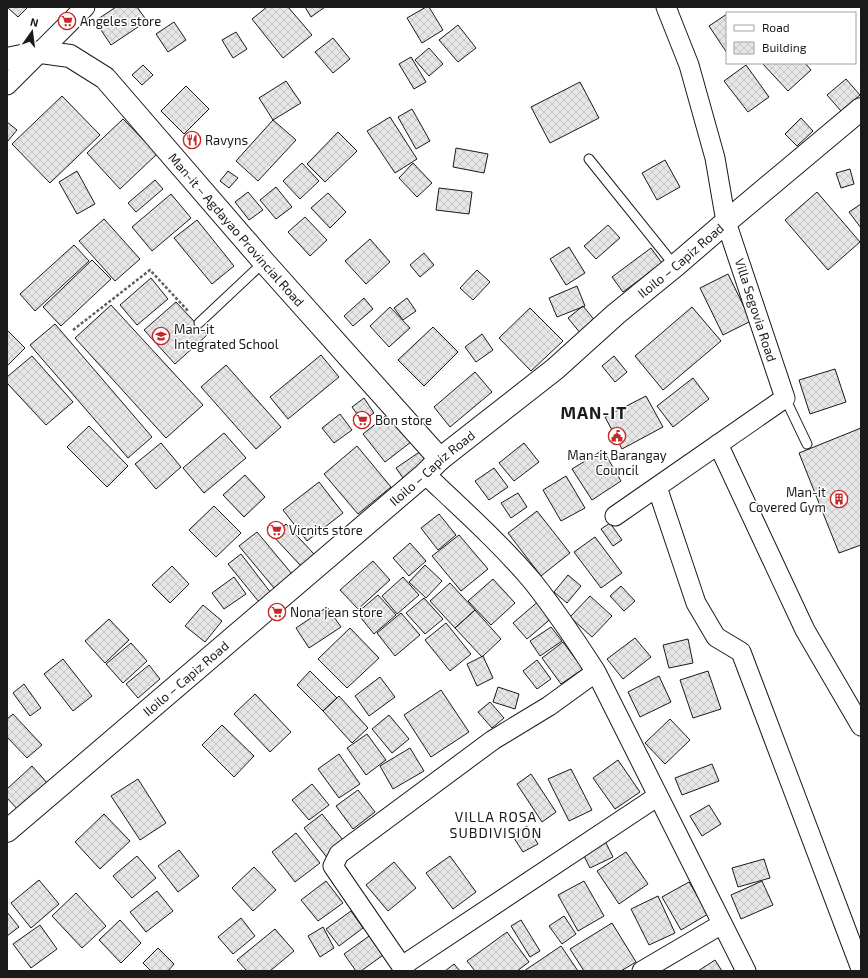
<svg xmlns="http://www.w3.org/2000/svg" width="868" height="978" font-family="'Exo 2',sans-serif">
  <style>
    .building { fill: url(#building-cross-hatch); stroke: #1a1a1a }
    .lines { fill: none; stroke-linecap: round; stroke-linejoin: round }
    .service-casing { stroke: #1a1a1a; stroke-width: 11 }
    .minor-casing { stroke: #1a1a1a; stroke-width: 21 }
    .tertiary-casing { stroke: #1a1a1a; stroke-width: 24 }
    .trunk-casing { stroke: #1a1a1a; stroke-width: 24 }
    .path { stroke: #5f5f5f; stroke-width: 2.5; stroke-dasharray: 3 2; stroke-linecap: butt }
    .service { stroke: #fff; stroke-width: 9 }
    .minor { stroke: #fff; stroke-width: 19 }
    .tertiary { stroke: #fff; stroke-width: 22 }
    .trunk { stroke: #fff; stroke-width: 22 }
    .labels { text-anchor: middle; dominant-baseline: central; stroke-width: 3; stroke-linejoin: round; paint-order: stroke }
    .poi-label { font-size: 13px; fill: #1a1a1a; stroke: #fff; text-anchor: start }
    .street-label { font-size: 13px; fill: #1a1a1a; stroke: #fff }
    .neighbourhood-label { font-size: 14px; letter-spacing: 1px; fill: #1a1a1a; stroke: #fff }
    .district-label { font-size: 17px; font-weight: bold; letter-spacing: 1px; fill: #1a1a1a; stroke: #fff }
  </style>
  <defs>
    <pattern id="building-cross-hatch" width="8" height="8" patternUnits="userSpaceOnUse"><rect width="8" height="8" fill="#e6e6e6"/><path d="M0 0l8 8M0 8l8-8" fill="none" stroke="#c5c5c5"/></pattern>
  </defs>
  <rect width="100%" height="100%" fill="#fff"/>
  <path class="building" d="M7,7H28L18,17Z
    M116,7H137L147,21L111,45L95,21Z
    M267,7H288L312,35L283,58L252,19Z
    M305,7H325L311,17Z
    M426,7H429L443,30L422,43L407,18Z
    M727,14V53L709,26Z
    M174,22L186,40L168,52L156,34Z
    M458,25L476,48L458,62L439,40Z
    M236,32L247,49L233,58L222,40Z
    M333,38L350,59L333,73L315,52Z
    M429,48L443,64L429,76L415,60Z
    M411,57L426,82L414,89L399,64Z
    M762,63H805L811,70L788,91Z
    M143,65L153,75L142,85L132,75Z
    M746,65L769,97L748,112L724,81Z
    M846,79L860,95L841,111L827,95Z
    M286,81L301,103L273,120L259,98Z
    M580,82L599,118L550,143L531,107Z
    M186,86L209,109L184,134L161,111Z
    M62,96L100,135L50,183L12,144Z
    M412,109L430,141L416,149L398,117Z
    M390,117L417,159L395,173L367,131Z
    M801,118L813,131L797,146L785,134Z
    M123,119L157,154L120,189L87,153Z
    M273,120L296,140L258,181L236,161Z
    M7,122L17,130L7,142Z
    M338,132L357,151L325,182L307,164Z
    M456,148L488,154L484,173L453,167Z
    M665,160L680,187L657,200L642,173Z
    M302,163L319,181L300,199L283,181Z
    M413,163L432,183L417,197L399,178Z
    M850,169L854,184L841,188L836,173Z
    M77,171L95,204L77,214L59,182Z
    M228,171L238,178L229,188L220,181Z
    M155,180L163,189L136,212L128,203Z
    M276,187L292,207L276,219L260,200Z
    M439,188L472,192L469,214L436,210Z
    M248,192L263,210L249,220L235,202Z
    M817,192L860,242L828,270L785,220Z
    M328,193L346,212L330,228L311,208Z
    M171,194L191,218L152,251L132,227Z
    M861,204V228L849,212Z
    M305,217L327,240L310,256L288,232Z
    M104,219L140,259L115,281L79,241Z
    M197,220L234,266L212,284L174,238Z
    M608,225L620,238L596,259L584,246Z
    M370,239L390,262L366,284L345,261Z
    M74,245L89,261L35,311L20,294Z
    M569,247L585,273L566,285L550,259Z
    M651,248L662,263L623,292L612,277Z
    M424,253L434,265L420,277L410,265Z
    M92,260L111,279L61,326L43,307Z
    M477,270L490,282L473,300L460,288Z
    M728,274L751,321L723,335L700,288Z
    M151,278L168,299L137,325L120,305Z
    M577,286L585,306L557,317L549,298Z
    M364,298L373,309L353,326L344,316Z
    M407,298L416,311L403,320L394,308Z
    M176,302L207,335L175,364L144,330Z
    M111,305L203,405L166,438L75,338Z
    M583,306L596,322L581,334L568,318Z
    M390,307L410,328L389,347L370,326Z
    M692,307L721,341L663,390L635,356Z
    M530,308L563,341L531,371L499,338Z
    M55,324L152,437L128,458L30,345Z
    M433,327L458,352L424,386L398,360Z
    M7,330L25,348L7,366Z
    M482,334L493,350L476,362L465,347Z
    M321,355L339,377L288,419L270,397Z
    M32,356L73,402L46,425L7,383V377Z
    M614,356L627,372L615,382L602,366Z
    M226,365L281,427L256,449L201,387Z
    M835,369L846,402L810,414L799,380Z
    M475,372L492,392L450,427L434,407Z
    M693,378L709,399L673,427L657,406Z
    M646,396L663,427L622,449L605,417Z
    M364,398L374,413L362,421L352,407Z
    M340,414L352,430L334,443L322,428Z
    M388,414L411,442L385,462L363,434Z
    M89,426L128,466L107,487L67,447Z
    M861,428V545L839,553L799,453Z
    M224,433L246,458L204,493L183,468Z
    M161,443L181,467L156,489L135,464Z
    M524,443L539,462L514,481L499,463Z
    M357,446L391,487L358,514L324,474Z
    M603,450L621,481L592,500L572,469Z
    M421,451L428,461L403,478L396,468Z
    M494,468L508,487L489,500L475,481Z
    M245,475L265,497L244,517L223,495Z
    M566,476L585,508L561,521L543,490Z
    M319,482L343,513L307,541L283,510Z
    M518,493L527,507L511,518L501,503Z
    M214,506L241,533L216,557L189,530Z
    M537,511L570,553L541,576L508,533Z
    M439,514L456,535L438,550L421,528Z
    M610,523L622,540L613,546L601,529Z
    M286,524L314,554L301,566L273,536Z
    M257,532L292,574L274,588L239,546Z
    M459,535L488,569L461,591L432,556Z
    M595,537L622,573L601,588L574,552Z
    M410,543L426,561L409,576L393,558Z
    M241,554L271,593L259,602L228,564Z
    M373,561L390,580L358,609L340,590Z
    M425,565L442,581L426,598L409,582Z
    M172,566L189,584L170,603L152,585Z
    M568,575L581,586L567,603L554,592Z
    M234,577L246,594L224,609L212,593Z
    M403,577L419,595L397,614L382,596Z
    M493,579L515,603L491,625L468,601Z
    M450,583L475,610L455,628L430,601Z
    M621,586L635,601L624,611L610,596Z
    M378,595L396,615L374,634L357,613Z
    M590,596L612,616L592,637L570,617Z
    M424,598L443,619L425,634L406,613Z
    M540,600L554,616L527,639L513,623Z
    M203,605L222,621L205,642L185,626Z
    M327,607L341,627L309,648L296,628Z
    M475,610L501,639L482,657L455,628Z
    M401,613L420,635L395,656L377,633Z
    M109,619L129,640L105,663L85,641Z
    M446,623L471,654L450,671L425,640Z
    M551,627L562,641L540,656L530,641Z
    M350,628L379,658L347,688L318,659Z
    M635,638L651,657L623,679L607,659Z
    M688,639L693,663L669,668L663,645Z
    M563,642L583,669L561,684L542,658Z
    M131,643L147,661L123,683L106,664Z
    M483,656L493,678L477,686L467,664Z
    M63,659L92,696L73,711L44,674Z
    M537,660L551,679L537,689L523,671Z
    M149,665L160,679L138,698L126,684Z
    M310,671L337,698L323,711L297,685Z
    M708,671L721,709L693,718L680,680Z
    M659,676L671,702L640,717L628,692Z
    M380,677L395,697L369,716L355,696Z
    M24,684L41,708L30,716L13,693Z
    M498,687L519,694L515,709L493,702Z
    M441,690L469,732L431,757L404,715Z
    M255,694L291,732L270,752L234,714Z
    M339,696L368,728L352,743L323,711Z
    M490,702L504,718L492,728L478,712Z
    M13,714L42,745L27,758L7,737V719Z
    M389,715L409,739L392,753L372,729Z
    M670,719L690,740L665,764L645,743Z
    M222,725L254,756L234,777L202,745Z
    M367,734L386,760L366,775L347,748Z
    M410,748L424,771L393,789L380,766Z
    M339,754L360,784L339,798L318,769Z
    M618,760L640,792L615,809L593,778Z
    M712,764L719,781L682,795L675,778Z
    M32,766L49,785L20,812L7,798V789Z
    M571,769L592,810L569,821L548,779Z
    M531,774L556,812L542,822L517,784Z
    M138,779L166,823L140,840L111,796Z
    M312,784L329,805L309,820L292,800Z
    M358,790L375,812L353,829L336,806Z
    M709,805L721,824L702,836L690,816Z
    M104,814L130,841L100,869L75,842Z
    M322,814L347,845L328,859L304,828Z
    M527,826L538,844L523,852L512,835Z
    M296,833L320,863L295,882L272,852Z
    M605,841L613,857L590,868L582,852Z
    M179,850L199,876L178,892L158,866Z
    M626,852L648,884L619,904L597,871Z
    M137,856L156,878L132,898L113,876Z
    M450,856L476,892L453,909L426,873Z
    M764,859L770,878L738,887L732,868Z
    M394,862L416,888L388,911L366,885Z
    M254,867L276,890L253,911L232,888Z
    M39,880L59,904L31,928L11,903Z
    M326,881L343,903L318,921L301,900Z
    M584,881L604,916L578,931L558,895Z
    M762,881L773,905L741,919L731,895Z
    M689,882L708,914L681,930L662,897Z
    M157,891L173,911L146,932L130,912Z
    M76,893L106,926L82,948L52,916Z
    M658,896L675,933L649,945L631,909Z
    M351,911L363,928L339,946L326,929Z
    M7,912L19,927L7,936Z
    M564,916L576,934L562,944L549,926Z
    M241,918L255,936L233,954L218,937Z
    M120,920L141,943L121,963L99,940Z
    M521,920L540,951L530,957L511,926Z
    M612,923L636,962L621,971H584L570,949Z
    M40,925L57,949L31,968L13,944Z
    M323,927L334,948L320,957L308,936Z
    M275,929L294,951L270,971H247L237,960Z
    M507,932L529,962L517,971H475L467,961Z
    M372,934L386,953L361,971H356L344,954Z
    M561,946L578,971H524Z
    M158,948L174,964L168,971H151L143,963Z
    M715,960L722,971H698Z
    M454,964L460,971H445Z"/>
  <g class="lines">
    <defs>
      <path id="service" d="M589,159L675,266
        M199,323L264,262
        M785,398L807,444"/>
      <path id="minor" d="M7,85L85,7
        M718,444L805,630L861,726
        M425,474C462,509 500,543 533,582C556,611 576,641 596,672L746,971
        M657,487L696,603L716,637L741,652L861,969
        M615,516L785,398L726,222L715,158L689,65L666,7
        M402,966L658,796
        M405,971L333,866L339,854L493,740L549,706L596,672
        M642,971L722,924"/>
      <g id="tertiary">
        <path id="s1" d="M7,59L41,52L70,56L105,78L264,262L440,459"/>
      </g>
      <g id="trunk">
        <path id="s2" d="M7,831L425,474L440,459L555,369L616,314L675,266L726,222L861,109"/>
      </g>
    </defs>
    <use href="#service" class="service-casing"/>
    <use href="#minor" class="minor-casing"/>
    <use href="#tertiary" class="tertiary-casing"/>
    <use href="#trunk" class="trunk-casing"/>
    <path class="path" d="M73,330L150,270L189,312"/>
    <use href="#service" class="service"/>
    <use href="#minor" class="minor"/>
    <use href="#tertiary" class="tertiary"/>
    <use href="#trunk" class="trunk"/>
  </g>
  <defs>
    <symbol id="supermarket-ring" viewBox="-11 -11 22 22"><circle r="9.5" fill="#fff" stroke="#c62828" stroke-width="1.5"/><path d="M-6-5.5h2.5l.6 2H6L4.5 2H-2.5L-4.4-4H-6ZM-1.5 3.2a1.3 1.3 0 1 0 .1 0ZM3 3.2a1.3 1.3 0 1 0 .1 0Z" fill="#c62828"/></symbol>
    <symbol id="restaurant-ring" viewBox="-11 -11 22 22"><circle r="9.5" fill="#fff" stroke="#c62828" stroke-width="1.5"/><path d="M-5-6h1v4h1v-4h1v4h1v-4h1v5L-1.5 .5V6h-2V.5L-5-1ZM5-6V6H3V1.5H1.5Q1.5-4 5-6Z" fill="#c62828"/></symbol>
    <symbol id="school-ring" viewBox="-11 -11 22 22"><circle r="9.5" fill="#fff" stroke="#c62828" stroke-width="1.5"/><path d="M0-5L7-2L0 1L-7-2ZM-4 1L0 2.5L4 1V4Q0 6-4 4Z" fill="#c62828"/></symbol>
    <symbol id="civic-ring" viewBox="-11 -11 22 22"><circle r="9.5" fill="#fff" stroke="#c62828" stroke-width="1.5"/><path d="M-.6-6.5H3V-4.5H.6V-3L4-1V1h2V6H-6V1h2V-1L-.6-3ZM-1.2 2.5V6h2.4V2.5Z" fill="#c62828"/></symbol>
    <symbol id="building-ring" viewBox="-11 -11 22 22"><circle r="9.5" fill="#fff" stroke="#c62828" stroke-width="1.5"/><path d="M-4-6H4V6H1V3H-1V6H-4ZM-2.5-4.3h1.7v1.8h-1.7ZM.8-4.3h1.7v1.8H.8ZM-2.5-1h1.7V.8h-1.7ZM.8-1h1.7V.8H.8Z" fill="#c62828"/></symbol>
  </defs>
  <g fill-rule="evenodd">
    <use href="#supermarket-ring" x="57" y="11" width="20" height="20"/>
    <use href="#restaurant-ring" x="182" y="130" width="20" height="20"/>
    <use href="#school-ring" x="151" y="326" width="20" height="20"/>
    <use href="#supermarket-ring" x="352" y="410" width="20" height="20"/>
    <use href="#civic-ring" x="607" y="426" width="20" height="20"/>
    <use href="#building-ring" x="829" y="489" width="20" height="20"/>
    <use href="#supermarket-ring" x="266" y="520" width="20" height="20"/>
    <use href="#supermarket-ring" x="267" y="602" width="20" height="20"/>
  </g>
  <g class="labels">
    <g class="poi-label">
      <text x="80" y="21">Angeles store</text>
      <text x="205" y="140">Ravyns</text>
      <text x="174" y="329">Man-it<tspan x="174" dy="15">Integrated School</tspan></text>
      <text x="375" y="420">Bon store</text>
      <text x="617" y="455" text-anchor="middle">Man-it Barangay<tspan x="617" dy="15">Council</tspan></text>
      <text x="826" y="492" text-anchor="end">Man-it<tspan x="826" dy="15">Covered Gym</tspan></text>
      <text x="289" y="530">Vicnits store</text>
      <text x="290" y="612">Nona jean store</text>
    </g>
    <g class="street-label">
      <text stroke="none"><textPath href="#s1" startOffset="306">Man-it – Agdayao Provincial Road</textPath></text>
      <text stroke="none"><textPath href="#s2" startOffset="883">Iloilo – Capiz Road</textPath></text>
      <text transform="translate(756 310) rotate(72)">Villa Segovia Road</text>
      <text stroke="none"><textPath href="#s2" startOffset="559">Iloilo – Capiz Road</textPath></text>
      <text stroke="none"><textPath href="#s2" startOffset="235">Iloilo – Capiz Road</textPath></text>
    </g>
    <g class="neighbourhood-label">
      <text x="496" y="816">VILLA ROSA<tspan x="496" dy="16">SUBDIVISION</tspan></text>
    </g>
    <g class="district-label">
      <text x="594" y="412">MAN-IT</text>
    </g>
  </g>
  <rect width="868" height="978" fill="none" stroke="#1a1a1a" stroke-width="16"/>
  <rect x="726" y="12" width="130" height="52" fill="#ffffff" stroke="#a3a3a3"/>
  <rect x="734" y="25" width="20" height="6" fill="#ffffff" stroke="#a3a3a3"/>
  <text x="762" y="32" font-size="12" fill="#1a1a1a">Road</text>
  <rect x="734" y="42" width="20" height="12" fill="url(#building-cross-hatch)" stroke="#a3a3a3"/>
  <text x="762" y="52" font-size="12" fill="#1a1a1a">Building</text>
  <g transform="translate(32 32) rotate(14)" stroke="#ffffff" stroke-width="3" paint-order="stroke">
  <path d="M0-3L7 15L0 10L-7 15Z" fill="#1a1a1a"/>
  <text y="-6" font-size="11" font-weight="bold" text-anchor="middle" fill="#1a1a1a">N</text>
  </g>
</svg>
